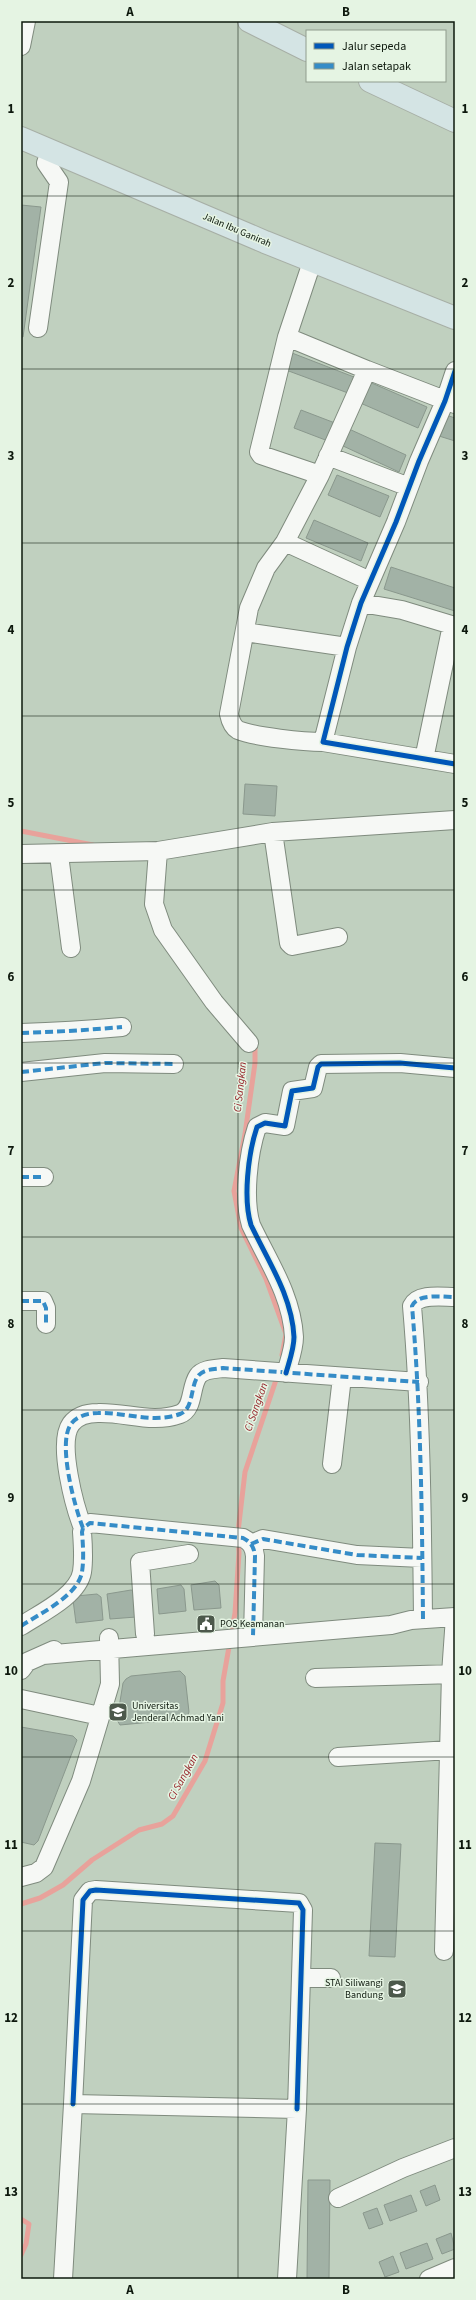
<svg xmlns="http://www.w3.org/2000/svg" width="476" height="2300" font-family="'Source Sans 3',sans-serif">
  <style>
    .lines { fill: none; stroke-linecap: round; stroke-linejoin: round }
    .stream { stroke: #e8a29b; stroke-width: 5 }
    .building { fill: #a2b2a6; stroke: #8a988d }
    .minor-casing { stroke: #7f8b7e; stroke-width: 20 }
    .major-casing { stroke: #a7afa6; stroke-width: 24 }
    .minor { stroke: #f6f8f5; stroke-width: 18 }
    .major { stroke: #d4e4e4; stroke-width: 22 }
    .quiet { stroke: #358cc7; stroke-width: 4; stroke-dasharray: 8 4; stroke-linecap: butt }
    .cycleway-casing { stroke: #e5f4e3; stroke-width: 8 }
    .cycleway { stroke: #0057b8; stroke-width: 5 }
    .grid { fill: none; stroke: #0d180d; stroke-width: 1; stroke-opacity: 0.55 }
    .labels { text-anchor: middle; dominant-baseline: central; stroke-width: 3; stroke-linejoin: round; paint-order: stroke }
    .street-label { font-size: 10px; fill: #0d180d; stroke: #e5f4e3 }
    .poi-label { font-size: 10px; fill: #0d180d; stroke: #e5f4e3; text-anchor: start }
    .water-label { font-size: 11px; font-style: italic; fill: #952027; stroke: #e5f4e3 }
    .neatline { fill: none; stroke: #0d180d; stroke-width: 1.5 }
    .grid-label { font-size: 13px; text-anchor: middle; font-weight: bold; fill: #0d180d }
  </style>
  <rect width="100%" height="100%" fill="#c0d0bf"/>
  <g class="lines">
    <path class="stream" d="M21,831L93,845
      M255,1043V1063L245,1134L234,1191L241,1228L266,1279L286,1334L282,1355
      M21,1904L40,1898L63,1885L92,1860L139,1830L162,1824L173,1816L205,1761L223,1703V1681L235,1613L239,1553L238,1532L245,1472L278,1374
      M21,2219L29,2224L26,2244L21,2255"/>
  </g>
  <path class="building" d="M21,205L41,207L23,337H21Z
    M292,353L354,377L348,393L286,370Z
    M367,381L427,407L418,428L358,402Z
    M301,410L335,423L328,441L294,428Z
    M446,415L455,418V441L439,436Z
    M349,429L406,455L399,472L341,445Z
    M337,475L389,496L380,517L328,495Z
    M314,520L368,543L361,561L306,538Z
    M391,567L455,588V611L384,589Z
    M245,784L277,786L275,816L243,814Z
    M215,1581L219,1585L221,1608L194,1610L191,1585Z
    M181,1585L184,1589L186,1611L159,1614L157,1589Z
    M131,1590L134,1591L136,1617L110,1619L107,1594Z
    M97,1594L101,1597L103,1620L76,1623L73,1600L76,1596Z
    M180,1671L185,1676L189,1712L187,1717L183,1719L120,1725L117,1720L123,1683L126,1679L131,1676Z
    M21,1727L73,1736L77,1740L38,1841L34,1845L21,1842Z
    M375,1843L401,1844L395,1957L369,1956Z
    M308,2180H330L329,2279H307Z
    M435,2185L440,2200L426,2206L420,2191Z
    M411,2195L417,2211L390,2221L384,2205Z
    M377,2208L383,2224L369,2229L363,2213Z
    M451,2233L455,2249L442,2254L436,2239Z
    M427,2243L433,2259L406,2269L400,2253Z
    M393,2256L399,2272L385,2277L379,2262Z"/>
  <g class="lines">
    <defs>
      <path id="minor" d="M21,46L26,21
        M312,262L287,337L367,370
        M38,328L59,182L46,163L50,152
        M287,337L259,452L261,455L320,475
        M455,371L445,401L419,461L396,522L361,603L347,647L323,742L455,764
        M328,456L409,487
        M285,542L266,568L249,608L229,714C230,719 233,727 238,730C255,737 304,742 323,742
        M370,581L285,542L320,475L367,370L455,404
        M361,603L402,610L455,626
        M245,632L347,647
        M424,759L452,625
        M273,832L289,943L292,946L338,937
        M158,851L154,904L163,930L214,1002L249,1043
        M21,854L158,851L273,832L455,820
        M59,855L71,948
        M21,1033C55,1032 88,1030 122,1027
        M21,1072L105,1063L174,1064
        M21,1177H44
        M21,1301H43L46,1308V1324
        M286,1373C289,1362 294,1349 294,1337C292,1296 268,1261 251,1225C243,1199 248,1154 257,1127L265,1123L285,1126L292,1091L313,1088L318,1067L321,1064L400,1063L455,1068
        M332,1464L342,1377
        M83,1528C75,1508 57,1443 71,1424C77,1416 88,1413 98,1413C126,1412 152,1424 180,1414C194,1409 190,1387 198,1376C203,1369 215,1369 223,1368L419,1382
        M251,1544L263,1539L357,1555L422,1558
        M423,1619C422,1514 421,1411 412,1306C418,1293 442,1297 455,1297
        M21,1626C39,1614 78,1596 82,1572C84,1559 83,1545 82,1532L83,1528L90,1523L243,1538C251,1542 254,1547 255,1556L253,1636
        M145,1634L140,1562L189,1554
        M43,1655L391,1625L411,1620L455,1617
        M21,1670L27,1662L54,1650
        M315,1678L455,1674
        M21,1699L100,1716
        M338,1757L450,1750
        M21,1877L36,1873L44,1867L81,1781L110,1684L109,1638
        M444,1951L451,1674L455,1617
        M301,1978H331
        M73,2104L83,1900L90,1891L96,1890L299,1903L303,1910L297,2109
        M338,2198L403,2168L455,2148
        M63,2279L73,2104L297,2109L287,2279
        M429,2279L455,2268"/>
      <path id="major" d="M249,21L307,50
        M370,81L455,121
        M21,138L265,242L455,318"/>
    </defs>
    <use href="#minor" class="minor-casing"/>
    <use href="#major" class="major-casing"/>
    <use href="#minor" class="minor"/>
    <use href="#major" class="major"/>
    <path class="quiet" d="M21,1033C55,1032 88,1030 122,1027
      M21,1072L105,1063L174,1064
      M21,1177H44
      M21,1301H43L46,1308V1324
      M83,1528C75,1508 57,1443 71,1424C77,1416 88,1413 98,1413C126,1412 152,1424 180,1414C194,1409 190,1387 198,1376C203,1369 215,1369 223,1368L419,1382
      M251,1544L263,1539L357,1555L422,1558
      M423,1619C422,1514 421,1411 412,1306C418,1293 442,1297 455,1297
      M21,1626C39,1614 78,1596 82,1572C84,1559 83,1545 82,1532L83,1528L90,1523L243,1538C251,1542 254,1547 255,1556L253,1636"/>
    <defs>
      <path id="cycleway" d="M455,371L445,401L419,461L396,522L361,603L347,647L323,742L455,764
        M286,1373C289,1362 294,1349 294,1337C292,1296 268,1261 251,1225C243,1199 248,1154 257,1127L265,1123L285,1126L292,1091L313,1088L318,1067L321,1064L400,1063L455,1068
        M73,2104L83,1900L90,1891L96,1890L299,1903L303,1910L297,2109"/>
    </defs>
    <use href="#cycleway" class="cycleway-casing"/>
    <use href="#cycleway" class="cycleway"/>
  </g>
  <path class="grid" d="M238,21V2279M21,196H455M21,369H455M21,543H455M21,716H455M21,890H455M21,1063H455M21,1237H455M21,1410H455M21,1584H455M21,1757H455M21,1931H455M21,2104H455"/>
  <defs>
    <symbol id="civic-square" viewBox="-11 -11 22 22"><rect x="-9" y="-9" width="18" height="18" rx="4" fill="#4c584b" stroke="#e5f4e3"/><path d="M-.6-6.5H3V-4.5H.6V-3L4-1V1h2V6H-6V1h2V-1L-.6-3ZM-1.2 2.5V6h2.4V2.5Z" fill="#fff"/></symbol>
    <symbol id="university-square" viewBox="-11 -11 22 22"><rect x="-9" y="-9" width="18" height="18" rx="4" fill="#4c584b" stroke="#e5f4e3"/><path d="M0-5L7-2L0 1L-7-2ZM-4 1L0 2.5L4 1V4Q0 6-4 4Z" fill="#fff"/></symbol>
  </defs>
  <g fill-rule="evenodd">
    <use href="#civic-square" x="195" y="1613" width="22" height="22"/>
    <use href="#university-square" x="107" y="1701" width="22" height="22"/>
    <use href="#university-square" x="386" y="1978" width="22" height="22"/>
  </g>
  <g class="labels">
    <g class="street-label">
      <text transform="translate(237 230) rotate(23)">Jalan Ibu Ganirah</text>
    </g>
    <g class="poi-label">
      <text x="220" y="1624">POS Keamanan</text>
      <text x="132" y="1706">Universitas<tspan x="132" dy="12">Jenderal Achmad Yani</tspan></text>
      <text x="383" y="1983" text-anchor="end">STAI Siliwangi<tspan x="383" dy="12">Bandung</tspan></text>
    </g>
    <g class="water-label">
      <text transform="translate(240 1087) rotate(-84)">Ci Sangkan</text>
      <text transform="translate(256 1407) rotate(-71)">Ci Sangkan</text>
      <text transform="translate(183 1777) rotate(-61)">Ci Sangkan</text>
    </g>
  </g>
  <rect width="476" height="2300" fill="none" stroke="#e5f4e3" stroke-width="44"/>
  <rect x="306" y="30" width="140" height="52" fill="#e5f4e3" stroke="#8f9c8d"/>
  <rect x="314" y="43" width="20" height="6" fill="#0057b8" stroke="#8f9c8d"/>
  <text x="342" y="50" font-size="12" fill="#0d180d">Jalur sepeda</text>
  <rect x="314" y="63" width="20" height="6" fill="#358cc7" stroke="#8f9c8d"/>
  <text x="342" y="70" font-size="12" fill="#0d180d">Jalan setapak</text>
  <rect x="22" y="22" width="432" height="2256" class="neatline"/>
  <g class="grid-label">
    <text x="130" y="16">A</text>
    <text x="346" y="16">B</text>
    <text x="11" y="113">1</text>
    <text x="465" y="113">1</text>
    <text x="11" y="287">2</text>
    <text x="465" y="287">2</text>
    <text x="11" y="460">3</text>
    <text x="465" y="460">3</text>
    <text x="11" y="634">4</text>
    <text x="465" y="634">4</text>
    <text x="11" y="807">5</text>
    <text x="465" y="807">5</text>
    <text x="11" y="981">6</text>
    <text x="465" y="981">6</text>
    <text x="11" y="1155">7</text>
    <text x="465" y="1155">7</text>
    <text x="11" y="1328">8</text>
    <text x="465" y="1328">8</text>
    <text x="11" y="1502">9</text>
    <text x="465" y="1502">9</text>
    <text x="11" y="1675">10</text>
    <text x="465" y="1675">10</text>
    <text x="11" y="1849">11</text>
    <text x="465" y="1849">11</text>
    <text x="11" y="2022">12</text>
    <text x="465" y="2022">12</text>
    <text x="11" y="2196">13</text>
    <text x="465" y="2196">13</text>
    <text x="130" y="2294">A</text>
    <text x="346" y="2294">B</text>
  </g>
</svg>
